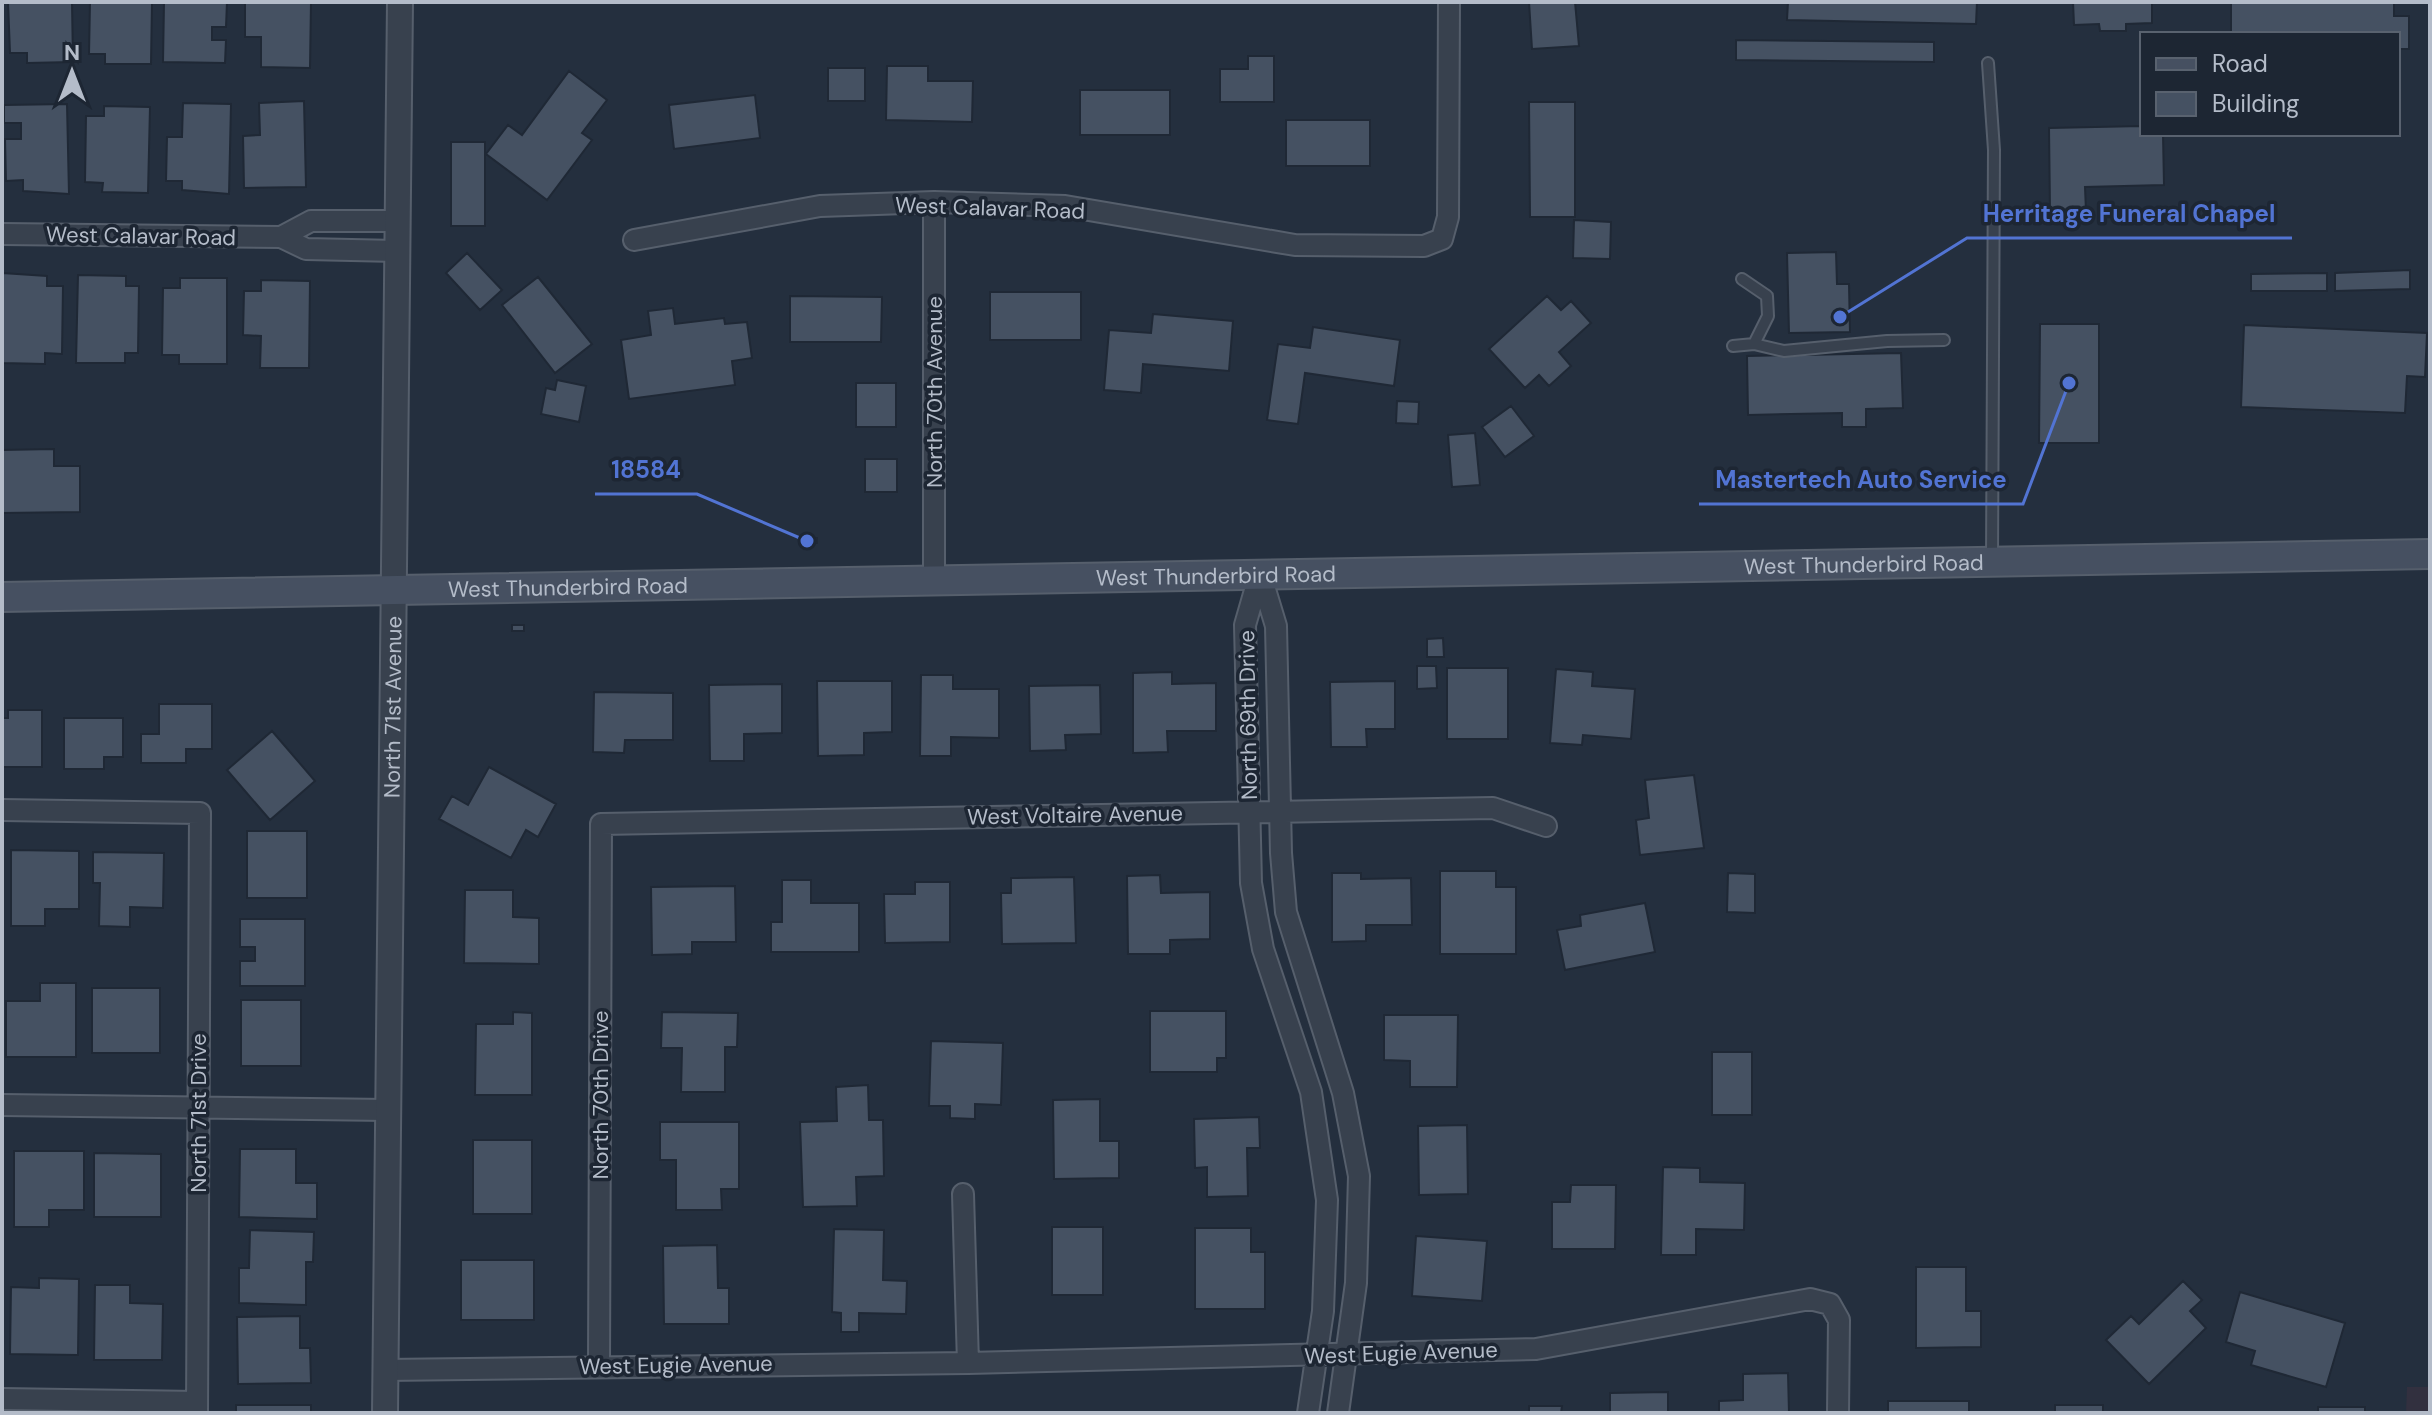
<svg xmlns="http://www.w3.org/2000/svg" width="2432" height="1415" font-family="'DM Sans',sans-serif">
  <style>
    .medical { fill: #32303f }
    .building { fill: #455162; stroke: #1f2835; stroke-width: 2 }
    .lines { fill: none; stroke-linecap: round; stroke-linejoin: round }
    .service-casing { stroke: #565f6c; stroke-width: 14 }
    .minor-casing { stroke: #565f6c; stroke-width: 24 }
    .tertiary-casing { stroke: #565f6c; stroke-width: 28 }
    .secondary-casing { stroke: #565f6c; stroke-width: 32 }
    .service { stroke: #38414e; stroke-width: 10 }
    .minor { stroke: #38414e; stroke-width: 20 }
    .tertiary { stroke: #38414e; stroke-width: 24 }
    .secondary { stroke: #465061; stroke-width: 28 }
    .labels { text-anchor: middle; dominant-baseline: central; stroke-width: 7; stroke-linejoin: round; paint-order: stroke }
    .street-label { font-size: 22px; fill: #b4bcc9; stroke: #1d2633 }
    .leader { fill: none; stroke: #5274d3; stroke-width: 3 }
    .callout-dot { fill: #5274d3; stroke: #1d2633; stroke-width: 3 }
    .callout-label { font-size: 24px; text-anchor: middle; font-weight: bold; fill: #5274d3; stroke: #1d2633; stroke-width: 7; stroke-linejoin: round; paint-order: stroke }
  </style>
  <rect width="100%" height="100%" fill="#242f3e"/>
  <path class="medical" d="M2407,1387H2430V1413H2406Z"/>
  <path class="building" d="M8,2H72L73,62L27,63V53H10Z
    M90,2H152L151,64H105V54H89Z
    M164,2H227L226,27H212V40H226L225,63L163,62Z
    M245,2H311L310,68L261,67V37H245Z
    M1529,2H1575L1579,46L1532,49Z
    M1788,2H1977L1976,24L1787,20Z
    M2073,2H2152V23L2126,24V31H2100L2099,24L2074,25Z
    M2231,2H2394V16H2409V49H2399L2398,60V34H2231Z
    M1736,40L1934,42V62L1736,60Z
    M1248,56H1274V102H1220V69H1248Z
    M887,66H928V81H973L972,122L886,120Z
    M828,68H865V101H828Z
    M569,71L607,100L582,133L592,140L547,200L486,154L508,125L522,135Z
    M1080,90H1170V135H1080Z
    M755,95L760,138L674,149L669,105Z
    M304,101L306,187L244,188L243,136L260,135L259,103Z
    M1529,102H1575V217H1530Z
    M183,103L231,104L229,194L182,190V181H166L167,137H182Z
    M67,104L69,194L23,191V180L6,181L5,139H21V123H4V105Z
    M104,106L150,107L148,193L102,192L103,183L85,182L86,116H104Z
    M1286,120H1370V166H1286Z
    M2142,126V134H2163L2164,185L2085,187L2086,211L2050,212L2049,128Z
    M451,142H485V226H451Z
    M1574,220L1611,222L1610,259L1573,258Z
    M1836,252L1837,284H1849L1850,332L1789,333L1787,253Z
    M467,253L502,290L480,310L446,273Z
    M2410,270V289L2335,291V273Z
    M2,273L47,276V286H63L62,354L45,353V364L2,363Z
    M2327,273V291H2251V274Z
    M78,275L126,276V286H139L138,353H125V363H76Z
    M538,277L592,344L555,373L502,305Z
    M180,278H227V364H179V355H162L163,288H180Z
    M261,280L310,281L309,368H260L261,336L243,335L244,291H261Z
    M990,292H1081V340H990Z
    M790,296L882,297L881,342H790Z
    M1547,296L1561,310L1571,301L1591,323L1559,352L1571,366L1549,386L1539,375L1525,388L1489,349Z
    M673,308L675,324L724,318L725,324L747,322L752,358L732,361L735,385L629,399L621,340L651,335L648,311Z
    M1153,314L1233,321L1229,371L1143,364L1141,393L1104,390L1109,330L1151,333Z
    M2040,324H2099V443H2039Z
    M2244,325L2427,333L2425,377L2407,376L2405,413L2241,407Z
    M1313,327L1400,340L1394,386L1305,373L1298,424L1267,420L1278,344L1310,348Z
    M1901,353L1903,408L1866,409V427H1842V413L1748,415L1747,356Z
    M557,380L586,386L579,422L541,414L546,388L555,390Z
    M856,383H896V427H856Z
    M1397,401L1419,402L1418,424L1396,423Z
    M1511,406L1534,436L1505,457L1482,427Z
    M1475,433L1480,485L1452,487L1448,435Z
    M54,449V466H80V512L2,513V450Z
    M865,459H897V492H865Z
    M805,538H817V543H805Z
    M512,625H524V631H512Z
    M1443,638L1444,657H1427V639Z
    M1417,666H1436L1437,688L1417,689Z
    M1447,668H1508V739H1447Z
    M1556,669L1593,672L1592,686L1635,689L1631,739L1583,735L1582,745L1550,743Z
    M1172,672V684L1216,683V731H1167L1168,752L1133,753V673Z
    M921,675H953V689H999V738L951,737V756H920Z
    M817,681H892V732L864,733V755L818,756Z
    M1395,681V729H1366L1367,747H1331L1330,682Z
    M782,684V733L744,734V761H710L709,685Z
    M1100,685L1101,734L1065,735L1066,750L1030,751L1029,686Z
    M594,692L673,693V740H625L624,753L593,752Z
    M159,704H212V749H186V763H141V734H159Z
    M8,710H42V767H2V718H8Z
    M64,718H123V757H104V769H64Z
    M272,731L315,781L270,820L227,770Z
    M489,767L556,804L538,837L526,830L511,858L439,819L452,796L468,805Z
    M1694,775L1704,848L1640,855L1636,820L1649,818L1645,780Z
    M247,831H307V898H247Z
    M11,850L79,851V909H45V926H11Z
    M93,852L164,853L163,908L130,907V927L99,926L100,883H93Z
    M1440,871H1496V887H1516V954H1440Z
    M1332,873H1361V879L1411,878L1412,925H1366V941L1332,942Z
    M1728,873L1755,874V913L1727,912Z
    M1160,875L1161,893L1210,892V939L1170,940V954H1128L1127,876Z
    M1074,877L1076,943L1002,944L1001,893H1011V878Z
    M782,880H811V903H859V952H771V922H782Z
    M915,882H950V942L885,943L884,894H915Z
    M735,886L736,942H692V954L652,955L651,887Z
    M465,890H513V917L539,918V964L464,963Z
    M1645,903L1655,952L1565,970L1557,930L1581,926L1580,915Z
    M240,919H305V986H240V961H255V947H240Z
    M40,983H76V1057H6V1001H40Z
    M92,988H160V1053H92Z
    M241,1000H301V1066H241Z
    M1150,1011H1226V1058H1217V1072H1150Z
    M513,1012L532,1013V1095H475L476,1024H513Z
    M662,1012L738,1013L737,1047H725V1092H681L682,1048H661Z
    M1384,1015H1458L1457,1087H1410V1061L1384,1060Z
    M931,1041L1003,1043L1001,1105L975,1104V1119L950,1118V1106H929Z
    M1712,1052H1752V1115H1712Z
    M868,1085L869,1120H883L884,1176L856,1177L857,1206L803,1207L800,1122L837,1121L836,1087Z
    M1100,1099V1141H1119V1178L1054,1179L1053,1100Z
    M1259,1117L1260,1148H1247L1248,1196L1207,1197V1167L1195,1168L1194,1119Z
    M660,1122H739V1189H721L722,1210H676V1160H660Z
    M1467,1125L1468,1194L1419,1195L1418,1126Z
    M473,1140H532V1214H473Z
    M240,1149H296V1183H317V1219L239,1217Z
    M14,1151H84V1210H49V1227H14Z
    M94,1153L161,1154V1217H94Z
    M1663,1167L1700,1168V1182L1745,1183L1744,1230L1696,1229V1255H1661Z
    M1571,1185H1616L1615,1249H1552V1202H1570Z
    M1052,1227H1103V1295H1052Z
    M1195,1228H1251V1252H1265V1309H1195Z
    M834,1229L884,1230L883,1280L907,1281L906,1314L859,1313V1332H841V1313L832,1312Z
    M250,1230L314,1232L313,1262H306V1305L239,1303V1268H249Z
    M1416,1236L1487,1241L1482,1301L1412,1296Z
    M717,1245L718,1288H729V1324H664L663,1246Z
    M461,1260H534V1320H461Z
    M1916,1267H1966V1311H1981V1347L1916,1348Z
    M39,1278L79,1279L78,1355L10,1354L11,1287L39,1288Z
    M2183,1281L2202,1300L2190,1311L2206,1328L2149,1384L2106,1340L2131,1316L2139,1324Z
    M95,1285H130V1303L163,1304L162,1360H94Z
    M2240,1292L2345,1323L2326,1387L2251,1365L2255,1351L2226,1342Z
    M300,1316V1348H310L311,1383L238,1384L237,1317Z
    M1788,1373L1789,1413H1719V1401L1743,1400V1374Z
    M1668,1392V1413H1610V1393Z
    M1888,1401H1969V1413H1888Z
    M236,1405H311V1413H236Z
    M2055,1405H2103V1413H2055Z
    M1529,1406H1562L1561,1413H1529Z
    M2318,1407H2365V1413H2318Z
    M1375,1412H1460V1413H1375Z"/>
  <g class="lines">
    <defs>
      <path id="service" d="M1988,63L1994,150L1992,560
        M1754,344L1784,351L1887,341L1944,340
        M1733,346L1754,344L1768,316L1767,296L1742,279"/>
      <path id="minor" d="M2,234L281,237L306,249L397,251
        M281,237L311,221H397
        M634,240L820,206L934,202L1065,206L1295,245L1424,246L1442,239L1448,217L1449,2
        M1260,573L1276,626L1281,853L1286,912L1343,1093L1359,1176L1356,1283L1338,1413
        M1260,573L1245,625L1251,883L1263,949L1311,1092L1327,1200L1323,1311L1308,1413
        M934,581V202
        M2,810L200,813L197,1413
        M2,1105L387,1110
        M963,1194L968,1363
        M599,1366L601,824L1493,808L1546,826
        M385,1370L968,1363L1536,1349L1810,1299L1830,1304L1839,1320L1838,1413
        M2,1399L197,1402"/>
      <g id="tertiary">
        <path id="s1" d="M385,1413L400,2"/>
      </g>
      <g id="secondary">
        <path id="s2" d="M2,597L2430,554"/>
      </g>
    </defs>
    <use href="#service" class="service-casing"/>
    <use href="#minor" class="minor-casing"/>
    <use href="#tertiary" class="tertiary-casing"/>
    <use href="#secondary" class="secondary-casing"/>
    <use href="#service" class="service"/>
    <use href="#minor" class="minor"/>
    <use href="#tertiary" class="tertiary"/>
    <use href="#secondary" class="secondary"/>
  </g>
  <g class="labels">
    <g class="street-label">
      <text transform="translate(990 208) rotate(2)">West Calavar Road</text>
      <text transform="translate(141 236) rotate(1)">West Calavar Road</text>
      <text transform="translate(934 392) rotate(-90)">North 70th Avenue</text>
      <text stroke="none"><textPath href="#s2" startOffset="1862">West Thunderbird Road</textPath></text>
      <text stroke="none"><textPath href="#s2" startOffset="1214">West Thunderbird Road</textPath></text>
      <text stroke="none"><textPath href="#s2" startOffset="566">West Thunderbird Road</textPath></text>
      <text stroke="none"><textPath href="#s1" startOffset="706">North 71st Avenue</textPath></text>
      <text transform="translate(1248 715) rotate(-91)">North 69th Drive</text>
      <text transform="translate(1075 815) rotate(-1)">West Voltaire Avenue</text>
      <text transform="translate(600 1095) rotate(-90)">North 70th Drive</text>
      <text transform="translate(198 1113) rotate(-90)">North 71st Drive</text>
      <text transform="translate(1401 1353) rotate(-2)">West Eugie Avenue</text>
      <text transform="translate(676 1365) rotate(-1)">West Eugie Avenue</text>
    </g>
  </g>
  <path class="leader" d="M1840 317L1967 238H2292M807 541L697 494H595M2069 383L2023 504H1699"/>
  <g class="callout-dot">
    <circle cx="1840" cy="317" r="8"/>
    <circle cx="807" cy="541" r="8"/>
    <circle cx="2069" cy="383" r="8"/>
  </g>
  <g class="callout-label">
    <text x="2129" y="222">Herritage Funeral Chapel</text>
    <text x="646" y="478">18584</text>
    <text x="1861" y="488">Mastertech Auto Service</text>
  </g>
  <rect width="2432" height="1415" fill="none" stroke="#b4bcc9" stroke-width="8"/>
  <rect x="2140" y="32" width="260" height="104" fill="#1d2633" stroke="#59626f" stroke-width="2"/>
  <rect x="2156" y="58" width="40" height="12" fill="#465061" stroke="#59626f" stroke-width="2"/>
  <text x="2212" y="72" font-size="24" fill="#b4bcc9">Road</text>
  <rect x="2156" y="92" width="40" height="24" fill="#455162" stroke="#59626f" stroke-width="2"/>
  <text x="2212" y="112" font-size="24" fill="#b4bcc9">Building</text>
  <g transform="translate(72 72)" stroke="#1d2633" stroke-width="6" paint-order="stroke">
  <path d="M0-6L14 30L0 20L-14 30Z" fill="#b4bcc9"/>
  <text y="-12" font-size="22" font-weight="bold" text-anchor="middle" fill="#b4bcc9">N</text>
  </g>
</svg>
